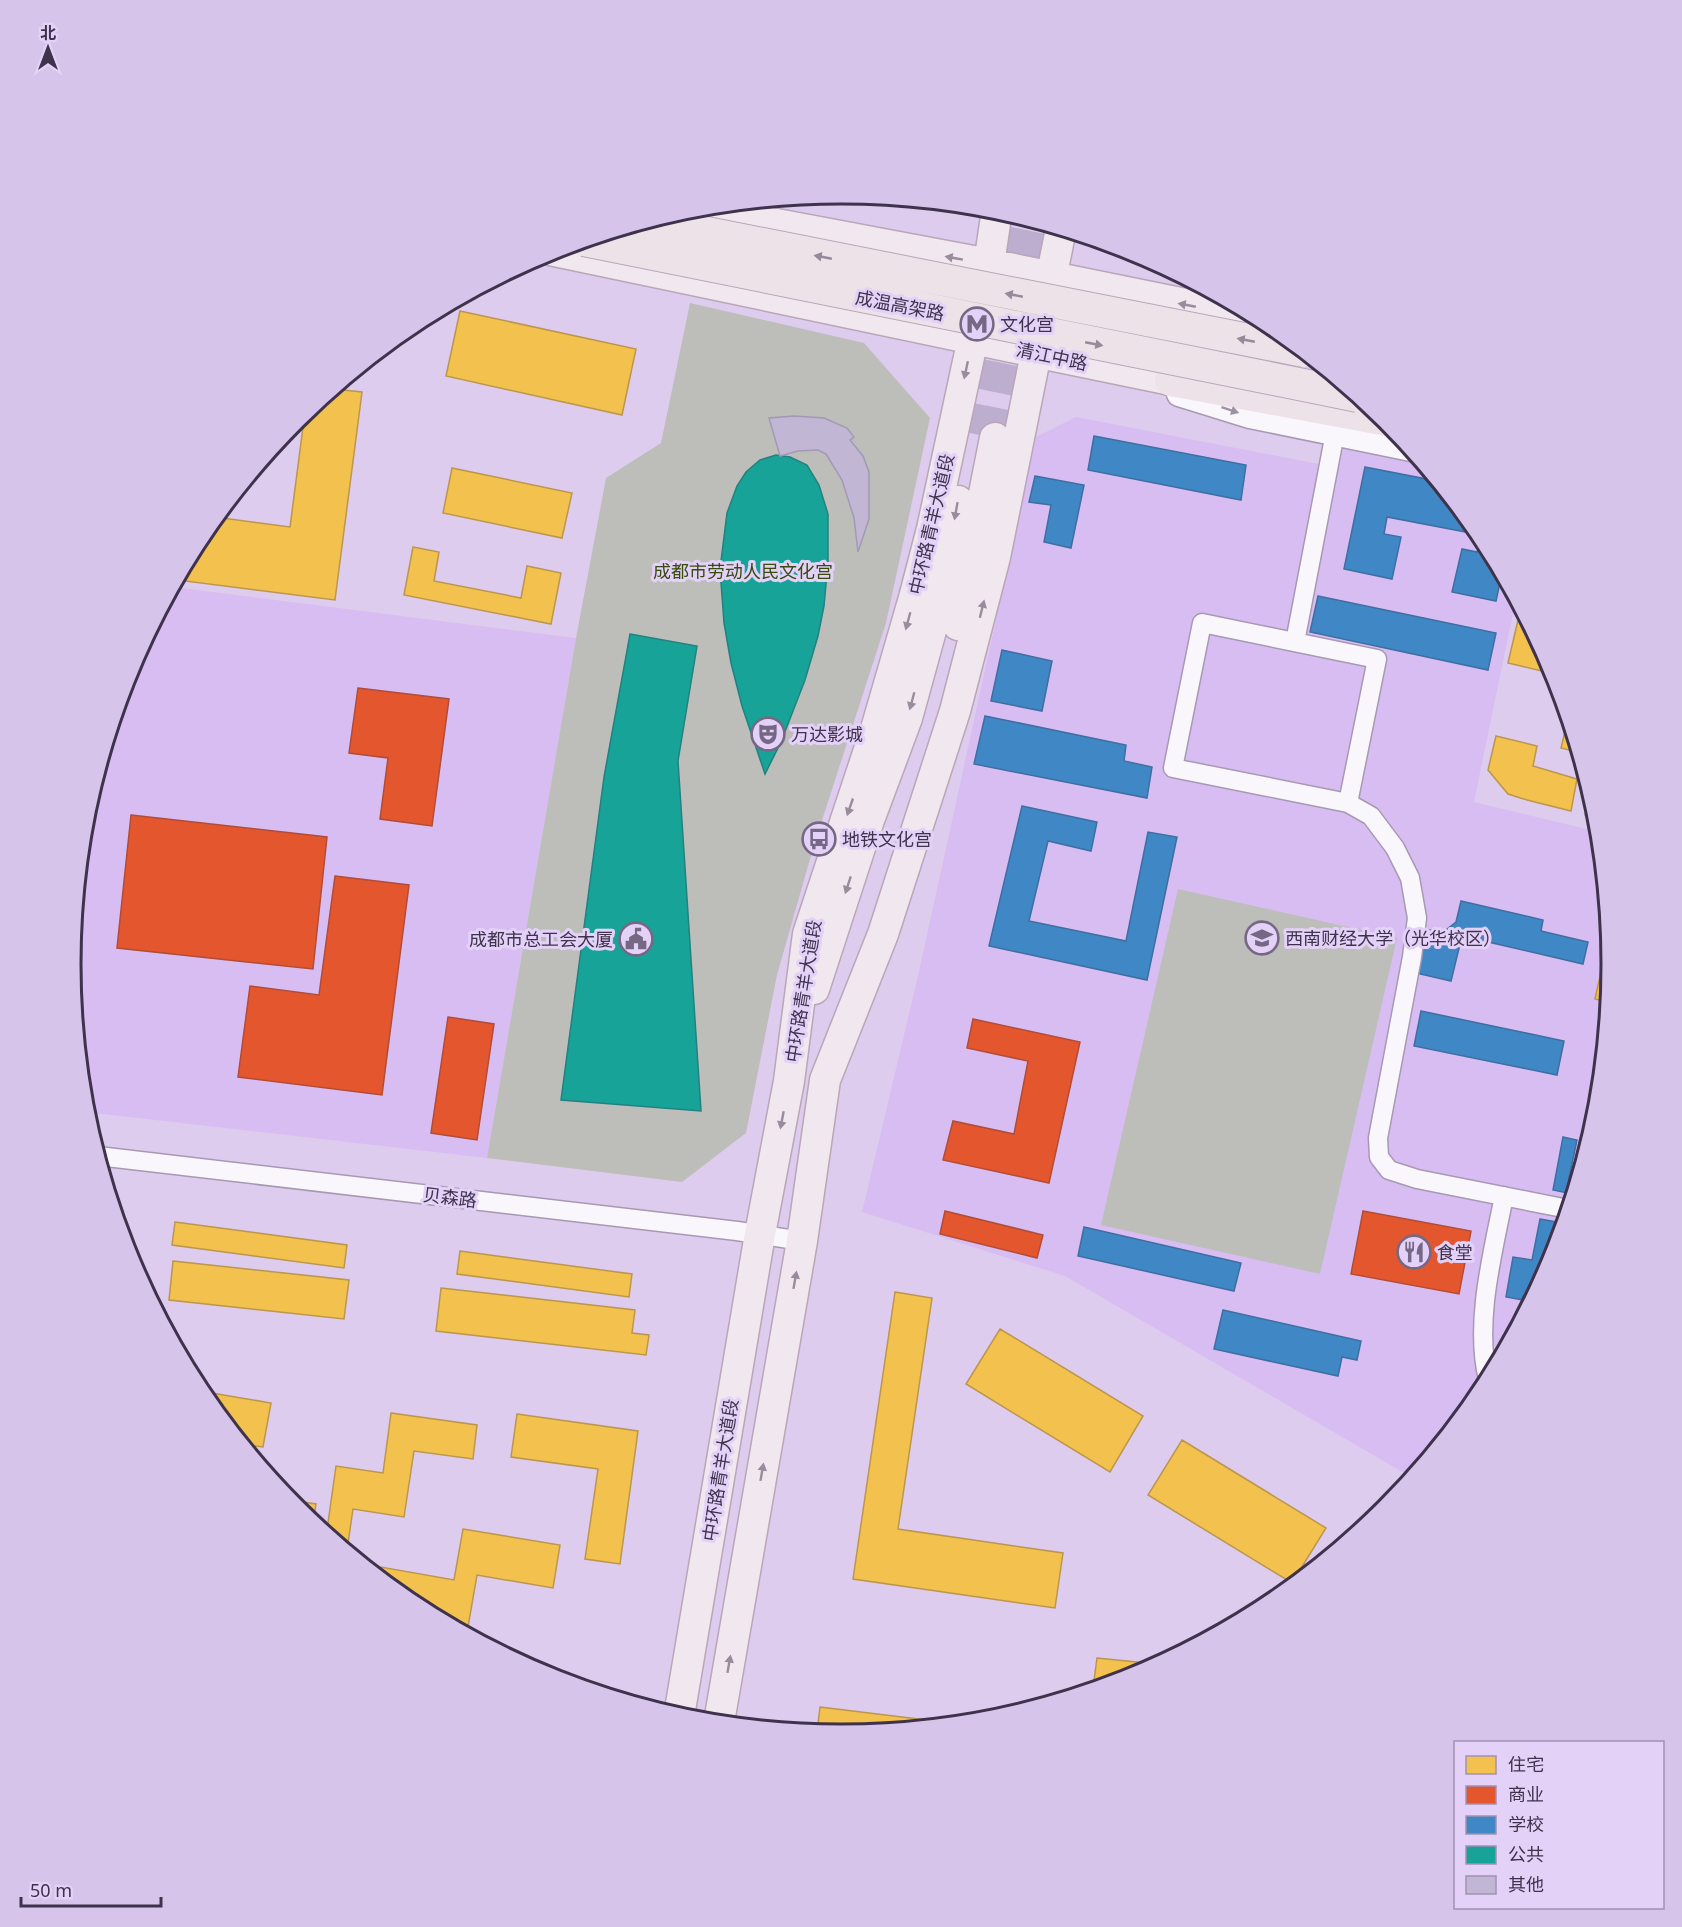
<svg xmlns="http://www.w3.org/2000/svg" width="1682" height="1927" font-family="'Noto Sans','Noto Sans SC',sans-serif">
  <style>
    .built { fill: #d8bdf3 }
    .green { fill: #bdbeba }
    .homes { fill: #f2c14e; stroke: #bc964d; stroke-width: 1.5 }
    .shops { fill: #e4572e; stroke: #b24c37; stroke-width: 1.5 }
    .schools { fill: #3f88c5; stroke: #3f6ea1; stroke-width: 1.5 }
    .public { fill: #17a398; stroke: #238181; stroke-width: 1.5 }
    .building { fill: #c1b7d4; stroke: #a299b5; stroke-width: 1.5 }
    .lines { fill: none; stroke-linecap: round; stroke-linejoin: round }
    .primary-tunnel { stroke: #bdadce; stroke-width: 30; stroke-dasharray: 30 15; stroke-linecap: butt }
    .minor-casing { stroke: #a699b3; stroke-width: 21 }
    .tertiary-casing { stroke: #a699b3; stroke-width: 27 }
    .primary-casing { stroke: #baa5b9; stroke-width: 33 }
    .trunk-casing { stroke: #baa5b9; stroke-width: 34 }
    .minor { stroke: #faf7fc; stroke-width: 18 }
    .tertiary { stroke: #faf7fc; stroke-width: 24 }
    .primary { stroke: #f1e7ee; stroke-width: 30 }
    .trunk { stroke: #eee2e9; stroke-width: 32 }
    .trunk-bridge-casing { stroke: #baa5b9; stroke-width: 34; stroke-linecap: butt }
    .trunk-bridge { stroke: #eee2e9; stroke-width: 32 }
    .oneway { fill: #968a9a }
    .oneway2 { fill: #988c9d }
    .oneway3 { fill: #9c94a4 }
    .labels { text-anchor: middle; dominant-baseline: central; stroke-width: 6; stroke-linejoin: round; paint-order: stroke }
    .street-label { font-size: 18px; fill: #3f324c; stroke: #e4d1f8 }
    .poi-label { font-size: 18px; fill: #3f324c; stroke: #e4d1f8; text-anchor: start }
    .park-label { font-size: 18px; fill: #364b0d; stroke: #e4d1f8 }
    .rim { fill: none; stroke: #3f324c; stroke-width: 3 }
  </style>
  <rect width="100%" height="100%" fill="#dce"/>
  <path class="built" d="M1076,417L1339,468L1343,449L1425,466L1482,536L1516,599L1474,802L1599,832L1611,964L1597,1114L1553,1259L1481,1392L1411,1477L1065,1276L862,1212L918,976L1036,437Z
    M173,587L576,638L487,1158L85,1112L71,963L85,813L129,668Z"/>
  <path class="green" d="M690,303L864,343L930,418L886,623L814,845L777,975L746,1133L682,1182L487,1158L576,638L606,478L661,443Z
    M1178,889L1397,938L1320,1274L1101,1225Z"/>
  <path class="homes" d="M460,311L636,349L622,415L446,376Z
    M333,389L362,392L335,600L177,580L201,535L215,517L290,527L305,412Z
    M452,468L572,493L562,538L443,513Z
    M413,547L439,552L434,581L521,598L527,566L561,573L551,624L404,595Z
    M1518,620L1528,622L1554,674L1508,663Z
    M1568,719L1583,767L1574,764L1577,752L1561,748Z
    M1496,736L1537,746L1533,766L1577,779L1571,811L1527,800L1508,794L1488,770Z
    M1609,936L1611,964L1608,1002L1595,999Z
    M175,1222L347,1245L344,1268L172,1245Z
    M119,1224L127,1225L125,1243Z
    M460,1251L632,1274L629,1297L457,1274Z
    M173,1261L349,1280L344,1319L169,1300Z
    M441,1288L635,1310L632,1333L649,1335L646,1355L436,1331Z
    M895,1292L932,1298L898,1529L1063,1553L1055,1608L853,1579Z
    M1000,1329L1143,1416L1110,1472L966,1384Z
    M200,1391L271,1403L263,1447L243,1444Z
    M391,1413L477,1425L473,1459L414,1451L404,1517L353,1509L347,1550L321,1529L327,1530L336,1466L383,1473Z
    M517,1414L638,1431L620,1564L585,1559L598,1469L511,1457Z
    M1182,1440L1326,1528L1292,1583L1148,1495Z
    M289,1500L316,1504L313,1522L296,1508Z
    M463,1529L560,1545L553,1588L477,1575L468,1627L451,1624L413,1604L379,1576L381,1567L454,1580Z
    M1097,1658L1157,1664L1136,1675L1093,1688Z
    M820,1707L951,1723L841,1734L817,1732Z"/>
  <path class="shops" d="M358,688L449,699L432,826L380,819L388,758L349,753Z
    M131,815L327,837L313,969L117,948Z
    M335,876L409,885L382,1095L238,1077L250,986L319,995Z
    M448,1017L494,1024L477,1140L431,1133Z
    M76,1019L83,1020L79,1054Z
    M973,1019L1080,1042L1049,1183L943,1160L953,1121L1014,1134L1028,1061L967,1048Z
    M945,1211L1043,1235L1037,1258L940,1234Z
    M1363,1211L1471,1231L1459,1294L1351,1274Z"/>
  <path class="schools" d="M1094,436L1246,465L1241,500L1088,470Z
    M1365,467L1437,481L1482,536L1502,573L1496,601L1452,592L1462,549L1477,552L1481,535L1387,517L1384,534L1401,537L1392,579L1344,569Z
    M1035,476L1084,485L1071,548L1044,542L1051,505L1029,502Z
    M1318,596L1496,633L1488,670L1310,632Z
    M1002,650L1052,661L1042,711L991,701Z
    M985,716L1126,745L1124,761L1152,767L1147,798L974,764Z
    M1022,806L1097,822L1091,851L1048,841L1029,921L1126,941L1148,832L1177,837L1147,980L989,946Z
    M1461,901L1543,920L1541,931L1588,942L1583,964L1462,936L1451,981L1416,973L1426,929L1442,933L1456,922Z
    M1421,1011L1564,1041L1557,1075L1414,1046Z
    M1563,1137L1577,1140L1569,1178L1577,1179L1572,1194L1553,1190Z
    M1579,1144L1587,1146L1583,1159L1577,1158Z
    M1540,1219L1563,1223L1553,1259L1518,1323L1523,1300L1506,1297L1513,1257L1532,1260Z
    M1084,1227L1241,1263L1234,1291L1078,1256Z
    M1223,1310L1361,1341L1357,1360L1342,1357L1338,1376L1214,1349Z"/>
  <path class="public" d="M776,455L790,457L807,465L819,485L828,514V562L824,606L818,636L805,680L781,742L765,774L742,706L731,663L724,623L720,569L727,513L737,486L746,472L760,460Z
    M630,634L697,646L678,761L701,1111L561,1100L604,777Z"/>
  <path class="building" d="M794,416L824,418L847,428L854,437L850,440L863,456L869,472V519L858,552L854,518L842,480L826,454L818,450L798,451L780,456L769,418Z
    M1590,793L1597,814V818L1585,815Z"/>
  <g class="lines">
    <path class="primary-tunnel" d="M970,433L1016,215
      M995,438L1039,222"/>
    <defs>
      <path id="minor" d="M1202,623L1377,659L1348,803L1173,768Z
        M1295,642L1335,433
        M1348,803L1371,816L1395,848L1410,878L1417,918L1412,957L1378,1138L1379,1157L1389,1170L1417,1179L1568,1209
        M98,1156L737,1231L802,1241
        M1488,1379C1474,1323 1493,1252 1504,1196"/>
      <path id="tertiary" d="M1179,394L1250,416L1411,449"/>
      <path id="primary" d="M691,208L989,264L1264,320
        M550,250L1035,352L1171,380L1197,384
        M958,625L995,438
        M814,989L869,820L907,718L932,627L958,501
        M679,1716L760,1234L789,1081L808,934L876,729L914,598L932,529L989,264L997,210
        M719,1722L802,1241L825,1080L883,934L955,711L995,557L1061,229"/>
      <path id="trunk" d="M1171,380L1387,420"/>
    </defs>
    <use href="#minor" class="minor-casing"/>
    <use href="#tertiary" class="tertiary-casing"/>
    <use href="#primary" class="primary-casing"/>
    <use href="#trunk" class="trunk-casing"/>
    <use href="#minor" class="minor"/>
    <use href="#tertiary" class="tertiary"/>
    <use href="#primary" class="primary"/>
    <use href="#trunk" class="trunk"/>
    <defs>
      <path id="trunk-bridge" d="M646,221L1304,351
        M584,240L1358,396"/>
    </defs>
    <use href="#trunk-bridge" class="trunk-bridge-casing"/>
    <use href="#trunk-bridge" class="trunk-bridge"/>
  </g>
  <defs><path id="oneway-solid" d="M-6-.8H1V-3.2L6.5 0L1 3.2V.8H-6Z" transform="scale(1.5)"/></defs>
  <g class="oneway">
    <use href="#oneway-solid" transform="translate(823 257) rotate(-169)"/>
    <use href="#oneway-solid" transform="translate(1014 295) rotate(-169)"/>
    <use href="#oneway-solid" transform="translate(1246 340) rotate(-169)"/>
    <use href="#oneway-solid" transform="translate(1094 344) rotate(11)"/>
  </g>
  <g class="oneway2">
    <use href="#oneway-solid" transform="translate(954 258) rotate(-170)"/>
    <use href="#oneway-solid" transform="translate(1187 305) rotate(-169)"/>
    <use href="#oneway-solid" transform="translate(966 370) rotate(102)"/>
    <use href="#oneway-solid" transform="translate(956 511) rotate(100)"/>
    <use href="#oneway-solid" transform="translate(982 609) rotate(-76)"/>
    <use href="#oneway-solid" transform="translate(908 621) rotate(105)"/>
    <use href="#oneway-solid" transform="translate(912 701) rotate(105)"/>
    <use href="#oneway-solid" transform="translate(850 807) rotate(109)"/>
    <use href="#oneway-solid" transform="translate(848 885) rotate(108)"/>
    <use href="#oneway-solid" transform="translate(782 1120) rotate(101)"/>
    <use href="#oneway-solid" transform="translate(795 1280) rotate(-80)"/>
    <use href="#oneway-solid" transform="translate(762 1472) rotate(-80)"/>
    <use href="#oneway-solid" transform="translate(729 1664) rotate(-80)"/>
  </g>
  <use class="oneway3" href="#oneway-solid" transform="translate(1230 410) rotate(18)"/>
  <defs>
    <symbol id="metro-ring" viewBox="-11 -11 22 22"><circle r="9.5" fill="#e4d1f8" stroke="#766885" stroke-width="1.5"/><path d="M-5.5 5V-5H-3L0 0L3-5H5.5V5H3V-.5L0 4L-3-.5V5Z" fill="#766885"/></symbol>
    <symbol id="theatre-ring" viewBox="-11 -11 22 22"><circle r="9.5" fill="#e4d1f8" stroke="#766885" stroke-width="1.5"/><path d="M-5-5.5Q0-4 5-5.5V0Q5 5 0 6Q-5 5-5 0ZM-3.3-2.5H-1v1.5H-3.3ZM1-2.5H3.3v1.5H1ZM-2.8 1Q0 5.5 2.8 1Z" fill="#766885"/></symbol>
    <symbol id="bus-ring" viewBox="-11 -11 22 22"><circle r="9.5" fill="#e4d1f8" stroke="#766885" stroke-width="1.5"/><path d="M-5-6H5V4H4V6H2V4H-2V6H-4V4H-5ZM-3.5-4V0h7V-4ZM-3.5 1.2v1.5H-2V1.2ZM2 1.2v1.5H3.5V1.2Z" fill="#766885"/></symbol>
    <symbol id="university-ring" viewBox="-11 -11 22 22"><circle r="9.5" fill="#e4d1f8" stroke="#766885" stroke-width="1.5"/><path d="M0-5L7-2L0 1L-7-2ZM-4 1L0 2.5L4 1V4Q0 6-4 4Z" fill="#766885"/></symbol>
    <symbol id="civic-ring" viewBox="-11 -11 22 22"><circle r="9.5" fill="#e4d1f8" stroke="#766885" stroke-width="1.5"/><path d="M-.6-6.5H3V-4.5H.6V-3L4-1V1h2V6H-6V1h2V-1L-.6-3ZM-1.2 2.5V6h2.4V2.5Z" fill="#766885"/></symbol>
    <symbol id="restaurant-ring" viewBox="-11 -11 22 22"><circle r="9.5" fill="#e4d1f8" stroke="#766885" stroke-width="1.5"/><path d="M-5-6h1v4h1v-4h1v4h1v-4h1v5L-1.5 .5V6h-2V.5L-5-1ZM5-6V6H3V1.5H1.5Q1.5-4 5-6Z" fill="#766885"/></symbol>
  </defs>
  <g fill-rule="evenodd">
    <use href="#metro-ring" x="958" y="305" width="38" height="38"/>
    <use href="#theatre-ring" x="749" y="715" width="38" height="38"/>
    <use href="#bus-ring" x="800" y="820" width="38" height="38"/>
    <use href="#university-ring" x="1243" y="919" width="38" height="38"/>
    <use href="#civic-ring" x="617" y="920" width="38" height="38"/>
    <use href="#restaurant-ring" x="1395" y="1233" width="38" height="38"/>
  </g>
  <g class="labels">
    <g class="street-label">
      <text transform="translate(900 305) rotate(11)">成温高架路</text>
      <text transform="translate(1052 356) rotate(12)">清江中路</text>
      <text transform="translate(931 524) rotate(-77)">中环路青羊大道段</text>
      <text transform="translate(803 991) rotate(-81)">中环路青羊大道段</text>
      <text transform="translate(450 1197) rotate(7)">贝森路</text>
      <text transform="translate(720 1470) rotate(-81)">中环路青羊大道段</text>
    </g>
    <g class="poi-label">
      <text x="1000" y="324">文化宫</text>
      <text x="791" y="734">万达影城</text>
      <text x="842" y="839">地铁文化宫</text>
      <text x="1285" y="938">西南财经大学（光华校区）</text>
      <text x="613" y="939" text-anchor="end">成都市总工会大厦</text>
      <text x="1437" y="1252">食堂</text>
    </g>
    <g class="park-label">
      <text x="743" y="571">成都市劳动人民文化宫</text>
    </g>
  </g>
  <path d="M0 0H1682V1927H0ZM81 964a760 760 0 1 1 1520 0a760 760 0 1 1-1520 0Z" fill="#d7c4ea" fill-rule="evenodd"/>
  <path class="rim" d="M81 964a760 760 0 1 1 1520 0a760 760 0 1 1-1520 0Z"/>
  <rect x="1454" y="1741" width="210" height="168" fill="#e4d1f8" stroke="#a291b3" stroke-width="1.5"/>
  <rect x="1466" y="1756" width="30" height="18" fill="#f2c14e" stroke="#a291b3" stroke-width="1.5"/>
  <text x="1508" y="1771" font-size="18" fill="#3f324c">住宅</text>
  <rect x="1466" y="1786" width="30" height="18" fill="#e4572e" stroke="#a291b3" stroke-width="1.5"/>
  <text x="1508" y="1801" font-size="18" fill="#3f324c">商业</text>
  <rect x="1466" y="1816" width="30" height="18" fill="#3f88c5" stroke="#a291b3" stroke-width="1.5"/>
  <text x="1508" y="1831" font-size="18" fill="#3f324c">学校</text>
  <rect x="1466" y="1846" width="30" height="18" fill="#17a398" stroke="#a291b3" stroke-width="1.5"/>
  <text x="1508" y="1861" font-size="18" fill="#3f324c">公共</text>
  <rect x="1466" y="1876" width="30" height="18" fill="#c1b7d4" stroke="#a291b3" stroke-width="1.5"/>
  <text x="1508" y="1891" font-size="18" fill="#3f324c">其他</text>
  <g transform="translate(48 48)" stroke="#e4d1f8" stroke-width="4.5" paint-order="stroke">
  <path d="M0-4.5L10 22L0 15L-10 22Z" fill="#3f324c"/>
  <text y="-9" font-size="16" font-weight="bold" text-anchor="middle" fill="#3f324c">北</text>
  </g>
  <path d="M21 1897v9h140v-9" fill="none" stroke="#3f324c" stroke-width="3"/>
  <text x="30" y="1897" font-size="18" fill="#3f324c" stroke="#e4d1f8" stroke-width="4.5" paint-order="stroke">50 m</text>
</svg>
